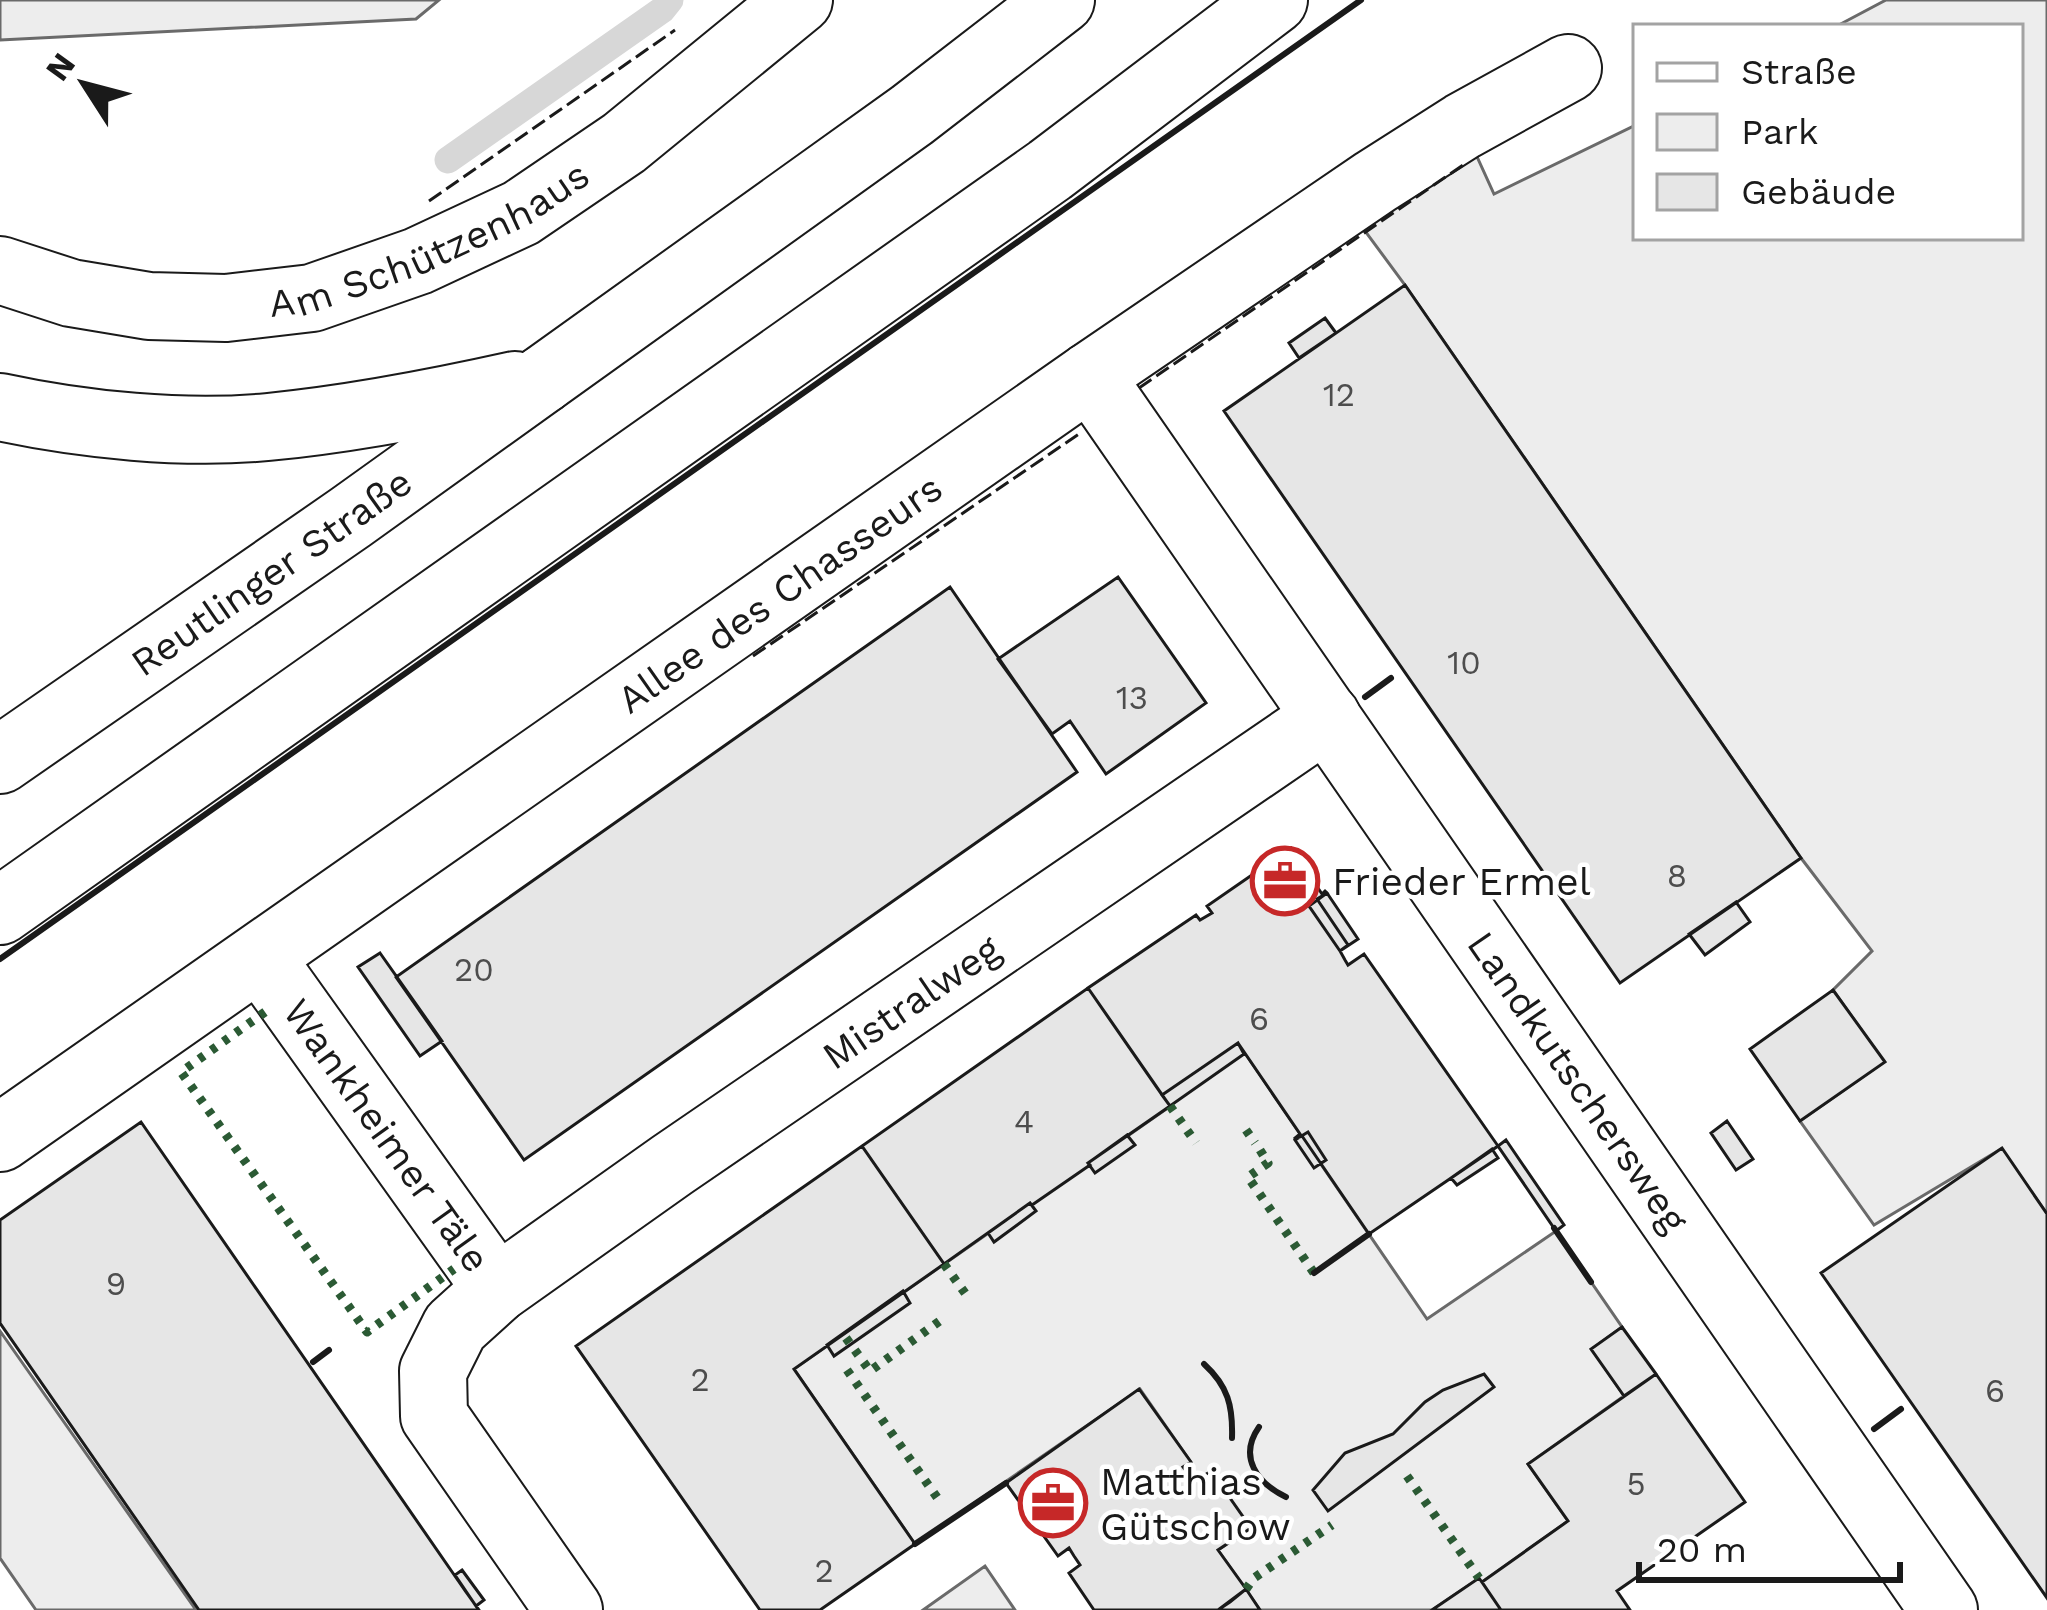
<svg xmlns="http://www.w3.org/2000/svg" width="2047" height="1610" font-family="'Work Sans',sans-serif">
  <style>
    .green { fill: #ededed; stroke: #6a6a6a; stroke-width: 3 }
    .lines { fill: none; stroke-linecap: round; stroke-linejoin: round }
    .stream { stroke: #d7d7d7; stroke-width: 27 }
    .building { fill: #e6e6e6; stroke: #1a1a1a; stroke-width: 3 }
    .minor-casing { stroke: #1a1a1a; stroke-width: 70 }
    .primary-casing { stroke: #1a1a1a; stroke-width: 70 }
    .trunk-casing { stroke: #1a1a1a; stroke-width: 70 }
    .minor { stroke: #fff; stroke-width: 66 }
    .primary { stroke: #fff; stroke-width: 66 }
    .trunk { stroke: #fff; stroke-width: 66 }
    .hedge { stroke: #2b5a34; stroke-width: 9; stroke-dasharray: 6 9; stroke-linecap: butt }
    .fence { stroke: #1a1a1a; stroke-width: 3; stroke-dasharray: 15 6; stroke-linecap: butt }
    .wall { stroke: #1a1a1a; stroke-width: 6 }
    .labels { text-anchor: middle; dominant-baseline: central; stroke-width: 9; stroke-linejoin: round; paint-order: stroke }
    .number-label { font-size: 33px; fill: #4d4d4d }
    .street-label { font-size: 39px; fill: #1a1a1a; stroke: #fff }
    .poi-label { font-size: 39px; fill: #1a1a1a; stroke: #fff; text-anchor: start }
  </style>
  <rect width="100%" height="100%" fill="#fff"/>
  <path class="green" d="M0,0H439L416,19L0,40Z
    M1886,0H2047V1214L2001,1149L1874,1225L1800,1121L1884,1062L1833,990L1872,951L1801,858L1405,285L1345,204L1463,126L1494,194L1636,125V237H2020V27H1835Z
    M1238,1043L1427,1319L1556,1231L1622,1327L1592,1349L1624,1396L1528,1464L1568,1521L1482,1582L1478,1579L1432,1610H1260L1218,1550L1240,1535L1183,1467L1190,1461L1140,1389L915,1544L794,1369L1169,1107Z
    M0,1331L196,1610H36L0,1558Z
    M985,1566L1015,1610H923Z"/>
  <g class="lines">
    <path class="stream" d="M448,160L662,10L670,0"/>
  </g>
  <path class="building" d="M1405,285L1801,858L1620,983L1224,411Z
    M1325,318L1336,333L1299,358L1289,343Z
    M1118,577L1206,703L1106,774L1070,721L1052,734L998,659Z
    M950,587L1077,772L524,1160L396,977Z
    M1291,848L1322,894L1325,891L1327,893L1317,899L1348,945L1340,951L1345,960L1348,965L1364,954L1498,1146L1369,1234L1302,1136L1294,1139L1300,1134L1238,1043L1162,1095L1088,988L1196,915L1200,920L1212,913L1207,906Z
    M1327,893L1358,939L1340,951L1309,906Z
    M1327,893L1358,939L1340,951L1309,906Z
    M1327,893L1358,939L1340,951L1309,906Z
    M1327,893L1358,939L1340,951L1309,906Z
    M1327,893L1358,939L1340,951L1309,906Z
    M1327,893L1358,939L1340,951L1309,906Z
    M1736,902L1750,922L1705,955L1689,934Z
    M380,953L442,1041L420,1056L358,967Z
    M1088,988L1170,1106L1088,1163L1090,1165L1032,1205L1030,1203L944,1264L862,1146Z
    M1833,990L1885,1062L1800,1121L1750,1049Z
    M1238,1043L1244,1054L1170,1106L1162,1095Z
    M1238,1043L1244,1054L1170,1106L1162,1095Z
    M1238,1043L1244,1054L1170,1106L1162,1095Z
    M1727,1121L1753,1159L1736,1170L1711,1133Z
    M141,1122L466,1592L479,1610H199L0,1323V1220Z
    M1308,1132L1326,1160L1314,1168L1295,1140Z
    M1127,1135L1135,1145L1095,1173L1088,1163Z
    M1127,1135L1135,1145L1095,1173L1088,1163Z
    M1127,1135L1135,1145L1095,1173L1088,1163Z
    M1506,1140L1564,1225L1556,1231L1498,1146Z
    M862,1146L944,1264L794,1369L915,1544L820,1610H760L576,1346Z
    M2002,1148L2047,1214V1598L1821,1273Z
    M1492,1149L1498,1158L1457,1185L1451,1178Z
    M1492,1149L1498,1158L1457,1185L1451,1178Z
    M1030,1203L1036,1211L994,1242L988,1233Z
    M1030,1203L1036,1211L994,1242L988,1233Z
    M1030,1203L1036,1211L994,1242L988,1233Z
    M903,1291L910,1303L834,1356L827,1345Z
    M903,1291L910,1303L834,1356L827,1345Z
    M903,1291L910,1303L834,1356L827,1345Z
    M1622,1327L1656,1374L1624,1396L1591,1349Z
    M1484,1374L1494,1387L1328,1511L1313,1490L1345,1453L1393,1434L1425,1402L1443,1390Z
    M1656,1374L1745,1502L1617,1591L1630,1610H1501L1482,1582L1568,1521L1528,1464Z
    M1139,1389L1191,1462L1183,1467L1194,1482L1211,1471L1251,1528L1218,1550L1246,1589L1218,1610H1094L1069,1573L1080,1565L1074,1556L1069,1548L1058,1556L1006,1483Z
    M462,1570L484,1600L476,1606L455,1575Z
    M1479,1578L1501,1610H1432Z
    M1246,1589L1260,1610H1218L1230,1602Z"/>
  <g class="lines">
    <defs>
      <g id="minor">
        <path id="s1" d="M0,270L71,293L149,306L226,308L312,298L418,261L521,213L624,143L799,0"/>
        <path id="s2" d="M1090,376L1944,1610"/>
        <path id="s3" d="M260,957L497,1289"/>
        <path id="s4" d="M0,1138L1090,376L1375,182L1463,126L1568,68"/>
        <path id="s5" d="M569,1610L434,1416L433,1371L455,1327L497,1289L672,1165L1327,717"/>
      </g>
      <g id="primary">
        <path d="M0,407C83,425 184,435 268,427C351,419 434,403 515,385"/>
        <path id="s6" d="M0,760L351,517L542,380"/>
      </g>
      <path id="trunk" d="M542,380L912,115L1061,0
        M0,911L1050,170L1274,0"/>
    </defs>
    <use href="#minor" class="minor-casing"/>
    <use href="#primary" class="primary-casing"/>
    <use href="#trunk" class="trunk-casing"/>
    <use href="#minor" class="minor"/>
    <use href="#primary" class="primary"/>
    <use href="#trunk" class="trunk"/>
    <path class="hedge" d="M265,1012L181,1072L367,1332L454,1269
      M1170,1106L1196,1143
      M1246,1130L1255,1143
      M1260,1150L1268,1163L1248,1177L1314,1273
      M944,1264L970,1300
      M846,1338L870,1371L941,1320
      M847,1370L941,1503
      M1407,1476L1479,1578
      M1246,1589L1254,1578L1332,1525"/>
    <path class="fence" d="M429,201L675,30
      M1139,388L1463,165
      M753,656L1079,434
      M915,1544L1006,1483"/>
    <path class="wall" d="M1365,697L1391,678
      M0,959L1361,0
      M1554,1228L1591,1282
      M1314,1273L1369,1234
      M313,1362L329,1350
      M1204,1364C1228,1386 1233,1406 1232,1438
      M1259,1427C1238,1457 1257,1483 1286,1497
      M1874,1429L1901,1409
      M915,1544L1006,1483"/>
  </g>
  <defs>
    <symbol id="office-ring" viewBox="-11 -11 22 22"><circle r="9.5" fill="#fff" stroke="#c62828" stroke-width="1.5"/><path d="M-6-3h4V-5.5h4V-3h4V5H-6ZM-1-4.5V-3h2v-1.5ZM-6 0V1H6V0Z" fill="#c62828"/></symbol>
  </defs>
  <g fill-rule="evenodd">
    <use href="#office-ring" x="1247" y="843" width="76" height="76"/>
    <use href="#office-ring" x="1015" y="1465" width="76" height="76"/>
  </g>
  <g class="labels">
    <g class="number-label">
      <text x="1339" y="394">12</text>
      <text x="1464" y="662">10</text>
      <text x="1132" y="697">13</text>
      <text x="1677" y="875">8</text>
      <text x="474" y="969">20</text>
      <text x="1259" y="1018">6</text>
      <text x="1024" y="1121">4</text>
      <text x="116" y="1283">9</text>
      <text x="700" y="1379">2</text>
      <text x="1995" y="1390">6</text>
      <text x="1636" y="1483">5</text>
      <text x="824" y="1570">2</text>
    </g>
    <g class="street-label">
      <text stroke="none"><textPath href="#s1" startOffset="447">Am Schützenhaus</textPath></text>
      <text stroke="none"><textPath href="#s6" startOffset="330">Reutlinger Straße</textPath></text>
      <text stroke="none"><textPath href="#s4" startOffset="951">Allee des Chasseurs</textPath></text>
      <text stroke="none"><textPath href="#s5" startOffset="891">Mistralweg</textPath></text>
      <text stroke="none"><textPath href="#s2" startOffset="858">Landkutschersweg</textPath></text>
      <text stroke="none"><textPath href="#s3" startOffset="219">Wankheimer Täle</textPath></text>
    </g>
    <g class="poi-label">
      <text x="1332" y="881">Frieder Ermel</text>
      <text x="1100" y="1481">Matthias<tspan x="1100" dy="45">Gütschow</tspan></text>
    </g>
  </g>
  <rect x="1633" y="24" width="390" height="216" fill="#ffffff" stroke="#a3a3a3" stroke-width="3"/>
  <rect x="1657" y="63" width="60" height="18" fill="#ffffff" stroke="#a3a3a3" stroke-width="3"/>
  <text x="1741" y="84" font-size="36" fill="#1a1a1a">Straße</text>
  <rect x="1657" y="114" width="60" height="36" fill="#ededed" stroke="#a3a3a3" stroke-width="3"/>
  <text x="1741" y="144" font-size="36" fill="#1a1a1a">Park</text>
  <rect x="1657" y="174" width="60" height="36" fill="#e6e6e6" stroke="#a3a3a3" stroke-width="3"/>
  <text x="1741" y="204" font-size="36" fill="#1a1a1a">Gebäude</text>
  <g transform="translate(84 84) rotate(306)" stroke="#ffffff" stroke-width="9" paint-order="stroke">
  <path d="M0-9L21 45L0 30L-21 45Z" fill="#1a1a1a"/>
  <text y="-18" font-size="33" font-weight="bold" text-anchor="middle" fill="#1a1a1a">N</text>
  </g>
  <path d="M1639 1562v18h261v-18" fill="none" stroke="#1a1a1a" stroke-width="6"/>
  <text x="1657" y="1562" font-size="36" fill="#1a1a1a" stroke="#ffffff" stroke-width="9" paint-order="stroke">20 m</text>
</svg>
